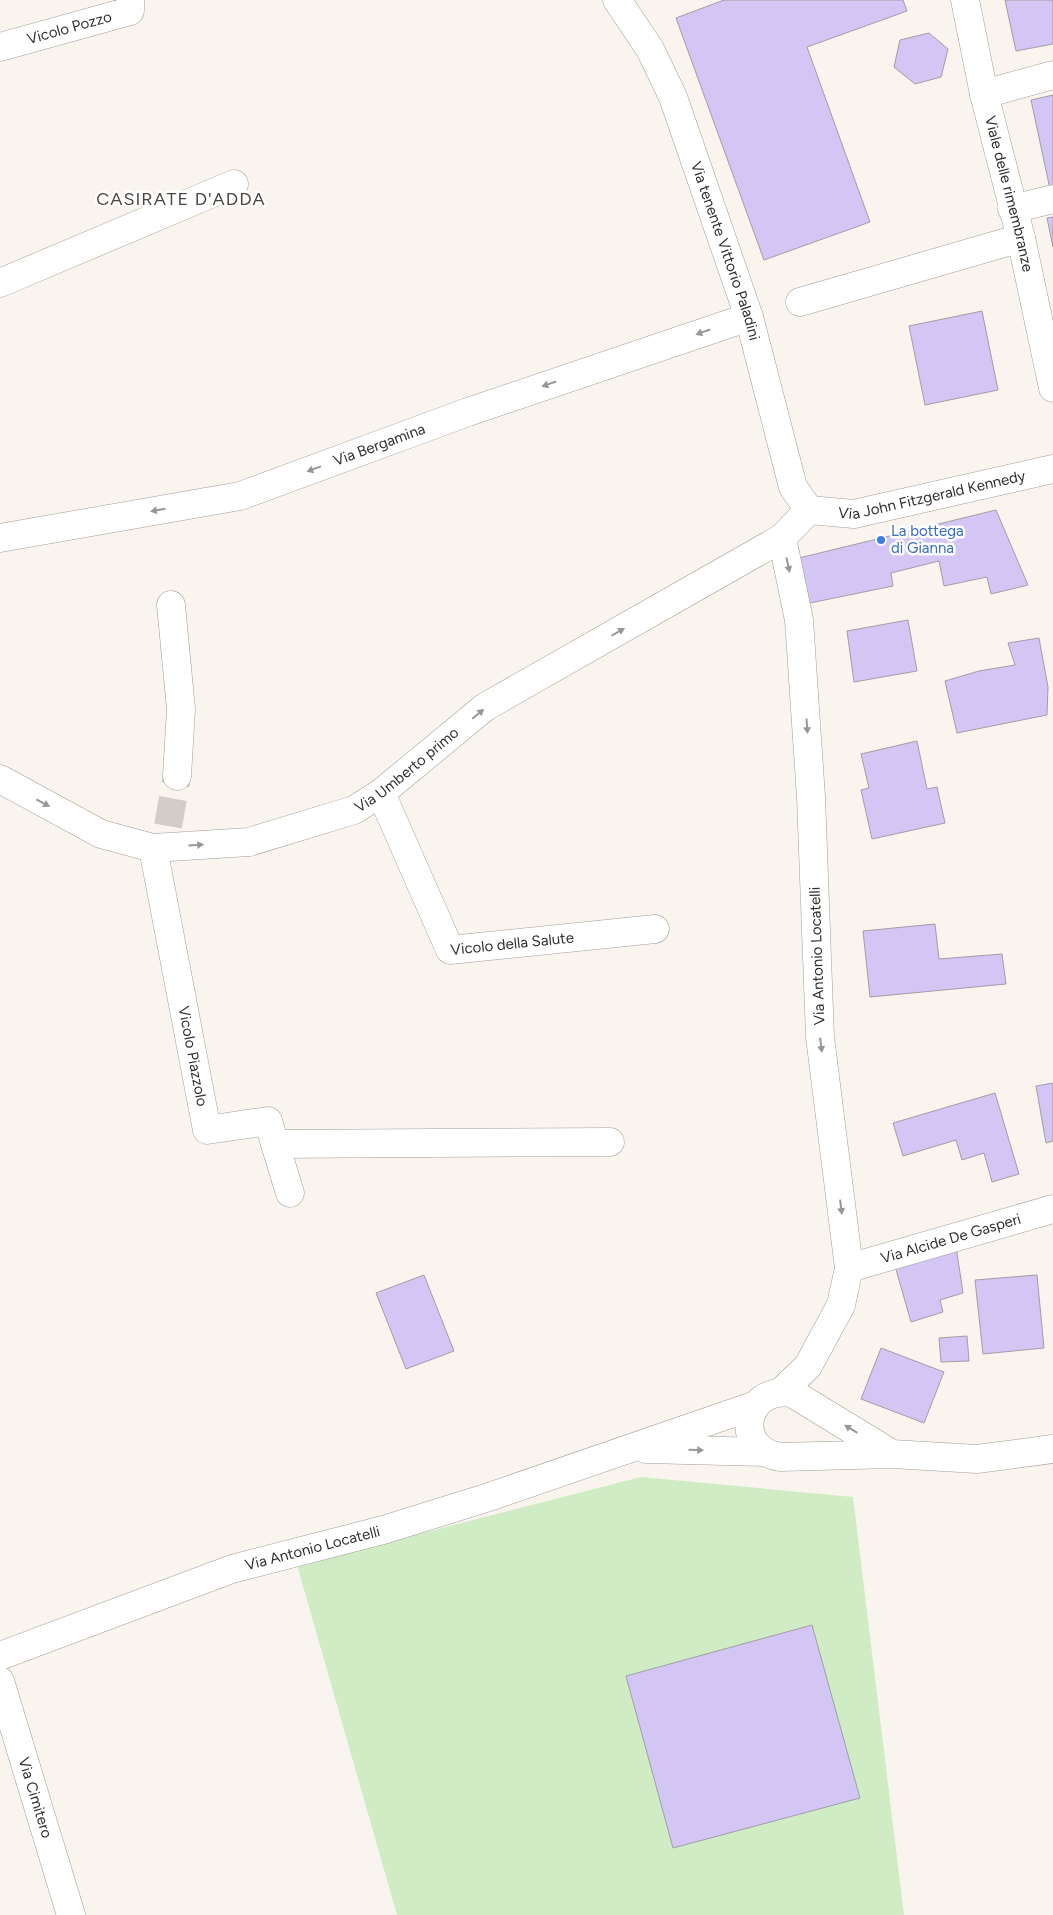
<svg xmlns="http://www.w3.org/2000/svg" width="1053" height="1915" font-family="Figtree,sans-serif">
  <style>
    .green { fill: #d0ecc5 }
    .building { fill: #d3c5f4; stroke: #a09ea5 }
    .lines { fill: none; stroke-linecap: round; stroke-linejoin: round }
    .minor-tunnel { stroke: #d2cdc7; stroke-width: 28; stroke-dasharray: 28 14; stroke-linecap: butt }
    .minor-casing { stroke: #a29d98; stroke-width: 29 }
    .minor { stroke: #fff; stroke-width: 28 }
    .oneway { fill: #989796 }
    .shop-dot { fill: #3f7fe0; stroke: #fff; stroke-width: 2 }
    .labels { text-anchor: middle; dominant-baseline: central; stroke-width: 5; stroke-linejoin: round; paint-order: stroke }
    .street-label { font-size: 15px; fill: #312f2d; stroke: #fff }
    .shop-label { font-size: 15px; fill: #366cbe; stroke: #fff; text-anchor: start }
    .quarter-label { font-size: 18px; letter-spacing: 1px; fill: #4b4642; stroke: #fff }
  </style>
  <rect width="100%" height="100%" fill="#faf4ee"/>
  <path class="green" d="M641,1477L853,1497L904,1915H397L297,1565Z"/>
  <path class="building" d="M724,0H903L907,11L807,47L870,222L764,260L676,18Z
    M1005,0H1053V44L1016,51Z
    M929,33L948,49L941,77L915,84L894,67L900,40Z
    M1053,95V189H1050L1031,100Z
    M1053,217V247L1047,218Z
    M982,311L998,390L925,405L909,326Z
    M996,510L1028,585L991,594L987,577L944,586L939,561L891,573L893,586L805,604L799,558Z
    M908,620L917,671L854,682L847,631Z
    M1039,638L1048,687L1047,715L957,733L945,681L979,671L1015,665L1008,643Z
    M917,741L927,789L937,787L945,823L872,839L861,790L869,788L861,754Z
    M935,924L939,959L1002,954L1006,984L870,997L863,931Z
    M1053,1083V1141L1046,1143L1036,1086Z
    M995,1093L1019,1174L992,1182L984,1153L962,1160L956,1140L903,1156L893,1123Z
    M956,1246L963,1293L940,1300L943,1312L911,1322L895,1266Z
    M424,1275L454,1351L406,1369L376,1293Z
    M1037,1275L1044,1348L983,1354L975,1280Z
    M967,1336L969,1361L941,1362L939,1338Z
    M881,1348L944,1372L924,1423L861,1399Z
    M812,1625L860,1798L673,1848L626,1676Z"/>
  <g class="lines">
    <path class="minor-tunnel" d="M168,826L177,776"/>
    <defs>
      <g id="minor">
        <path id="s1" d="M617,0L650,49L673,97L749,317L793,487L809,510"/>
        <path id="s2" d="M965,0L984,94L1021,238L1053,388"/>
        <path id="s3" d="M0,47L130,11V0"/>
        <path d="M984,94L1053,75"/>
        <path d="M1012,209L1053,199"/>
        <path d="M0,283L234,184"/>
        <path d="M800,302L1021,238"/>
        <path id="s4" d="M809,510L854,514L1053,469"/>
        <path id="s5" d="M0,538L240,496L468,412L749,317"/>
        <path d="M171,605L181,709L177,776"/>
        <path id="s6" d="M0,779L101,834L153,848L249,842L354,810L381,793L485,707L782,538"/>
        <path id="s7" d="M381,793L450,950L655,929"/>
        <path id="s8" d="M153,848L207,1130L268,1121L290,1193"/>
        <path d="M275,1144L610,1142"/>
        <path id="s9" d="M849,1268L1053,1209"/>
        <path d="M781,1392L808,1366L841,1305L849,1268L820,1037L811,797L799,620L782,538L809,510"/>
        <path d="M646,1449L764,1452"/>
        <path d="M892,1454L792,1393C742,1386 733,1451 781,1457L892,1454L977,1459L1053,1449"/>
        <path id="s10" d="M0,1656L232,1569L383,1530L489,1497L756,1405"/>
        <path id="s11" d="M0,1681L71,1915"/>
      </g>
    </defs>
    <use href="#minor" class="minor-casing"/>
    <use href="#minor" class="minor"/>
  </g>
  <defs><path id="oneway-solid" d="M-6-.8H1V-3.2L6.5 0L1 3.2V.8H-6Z" transform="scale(1.25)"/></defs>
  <g class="oneway">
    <use href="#oneway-solid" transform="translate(703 332) rotate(161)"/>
    <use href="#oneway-solid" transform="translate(549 384) rotate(161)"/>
    <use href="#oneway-solid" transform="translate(314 469) rotate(160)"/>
    <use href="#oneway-solid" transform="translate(158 510) rotate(170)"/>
    <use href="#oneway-solid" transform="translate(788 565) rotate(78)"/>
    <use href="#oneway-solid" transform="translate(618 632) rotate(-30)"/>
    <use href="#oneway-solid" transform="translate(478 714) rotate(-39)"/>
    <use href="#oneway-solid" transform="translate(807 726) rotate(86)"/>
    <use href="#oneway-solid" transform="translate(43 803) rotate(28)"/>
    <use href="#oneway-solid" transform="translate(196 845) rotate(-3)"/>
    <use href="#oneway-solid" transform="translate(821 1045) rotate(83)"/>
    <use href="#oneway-solid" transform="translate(841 1207) rotate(83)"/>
    <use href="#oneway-solid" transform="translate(851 1429) rotate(-149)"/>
    <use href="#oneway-solid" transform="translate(696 1450) rotate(1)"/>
  </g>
  <circle class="shop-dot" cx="881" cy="540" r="5"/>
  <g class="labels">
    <g class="street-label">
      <text stroke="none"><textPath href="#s3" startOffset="72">Vicolo Pozzo</textPath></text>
      <text stroke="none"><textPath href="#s2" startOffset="199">Viale delle rimembranze</textPath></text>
      <text stroke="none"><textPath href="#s1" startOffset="275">Via tenente Vittorio Paladini</textPath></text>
      <text stroke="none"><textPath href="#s5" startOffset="392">Via Bergamina</textPath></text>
      <text stroke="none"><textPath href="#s4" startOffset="125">Via John Fitzgerald Kennedy</textPath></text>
      <text stroke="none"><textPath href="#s6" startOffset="441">Via Umberto primo</textPath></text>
      <text stroke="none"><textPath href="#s7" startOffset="234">Vicolo della Salute</textPath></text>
      <text transform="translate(817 956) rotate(-92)">Via Antonio Locatelli</text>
      <text stroke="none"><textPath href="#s8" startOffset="212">Vicolo Piazzolo</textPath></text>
      <text stroke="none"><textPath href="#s9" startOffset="106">Via Alcide De Gasperi</textPath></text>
      <text stroke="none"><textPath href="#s10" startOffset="331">Via Antonio Locatelli</textPath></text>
      <text stroke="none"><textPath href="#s11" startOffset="122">Via Cimitero</textPath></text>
    </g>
    <g class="shop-label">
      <text x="891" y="531">La bottega<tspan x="891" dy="17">di Gianna</tspan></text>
    </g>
    <g class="quarter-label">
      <text x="181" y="199">CASIRATE D'ADDA</text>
    </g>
  </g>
</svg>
